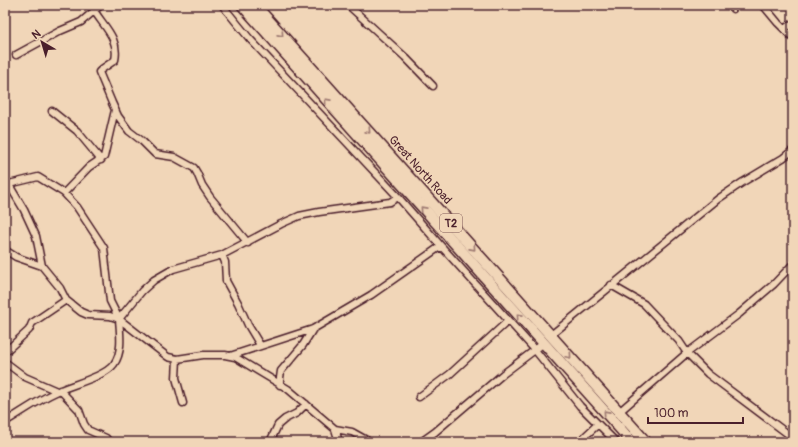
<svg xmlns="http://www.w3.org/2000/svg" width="798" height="447" font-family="Pangolin,sans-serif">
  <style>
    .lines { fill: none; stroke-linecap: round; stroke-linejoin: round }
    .street-casing { stroke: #4a1f2b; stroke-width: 9 }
    .primary-casing { stroke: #4a1f2b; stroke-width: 13 }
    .street { stroke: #f1d6b8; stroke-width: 6 }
    .primary { stroke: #f1d6b8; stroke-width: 10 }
    .oneway { stroke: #9e7a72 }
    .labels { text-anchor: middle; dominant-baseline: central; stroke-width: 3; stroke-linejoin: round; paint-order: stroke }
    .shield { fill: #f1d6b8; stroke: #7c5655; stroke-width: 1 }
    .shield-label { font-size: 11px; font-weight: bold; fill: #4a1f2b }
    .street-label { font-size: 12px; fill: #4a1f2b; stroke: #f1d6b8 }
  </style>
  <rect width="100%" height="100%" fill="#f1d6b8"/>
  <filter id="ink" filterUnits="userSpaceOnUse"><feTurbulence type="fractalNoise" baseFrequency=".025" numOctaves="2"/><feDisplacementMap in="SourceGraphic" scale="8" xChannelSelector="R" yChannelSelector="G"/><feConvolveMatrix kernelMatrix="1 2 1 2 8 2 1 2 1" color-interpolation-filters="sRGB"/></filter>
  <g filter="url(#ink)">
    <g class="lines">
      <defs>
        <path id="street" d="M91,5C100,24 120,36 115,60L102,69L99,72L112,103L118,116L129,131L142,141L155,154L174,157L194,168L197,173L202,185L210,197L248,243
          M222,5L249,38L398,197L441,246L535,350L580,406L616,442
          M348,5L405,57L433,86
          M763,5L778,23L793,38
          M733,9L736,5
          M784,29L793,23
          M16,55L60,31L81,22L101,5
          M52,111L77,131L101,160
          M5,178L24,210L36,236L42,266
          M9,184L38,177L64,193L77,207L104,248L110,301L119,319
          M64,193L89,167L104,157L115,110
          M5,250L16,257L42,266L60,288L66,300L81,312L88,315L110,316L119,319L168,357L177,359L203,355H225L235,357L288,389L335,429L352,432L370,442
          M222,255L225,262L226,281L238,303L248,325L260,345
          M611,285L644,304L679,341L687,353L708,374L788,434L793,441
          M551,335L718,199L743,182L783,158L793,150
          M5,352L29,330L32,323L38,319L66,300
          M230,356L313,329L371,295L441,246
          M177,359L176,378L183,403
          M5,362L25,377L57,391
          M280,385V378L281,371L303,345L313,329
          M60,390L79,410L84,424L88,430L106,438L109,442
          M419,397L450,374L508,321
          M619,412L687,353L739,314L774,284L793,264
          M5,422C22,412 38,400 56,392C70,385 105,377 114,364C123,352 120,333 119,319L142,291L154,280L173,269L222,255L281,224L299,216L319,212L390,202L398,197
          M335,429L339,442
          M270,442L278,425L285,419L297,413L306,404
          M421,442L435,432L503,374L544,343
          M579,442L598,424"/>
        <path id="primary" d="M242,5L632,442
          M255,5L646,442"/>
      </defs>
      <use href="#street" class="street-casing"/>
      <use href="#primary" class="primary-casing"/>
      <use href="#street" class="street"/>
      <use href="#primary" class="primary"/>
    </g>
    <defs><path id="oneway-chevron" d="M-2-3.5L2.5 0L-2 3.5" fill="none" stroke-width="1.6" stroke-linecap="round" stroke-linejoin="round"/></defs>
    <g class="oneway">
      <use href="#oneway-chevron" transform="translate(281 34) rotate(48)"/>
      <use href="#oneway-chevron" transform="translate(327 101) rotate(-132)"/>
      <use href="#oneway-chevron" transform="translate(368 131) rotate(48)"/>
      <use href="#oneway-chevron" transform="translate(423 209) rotate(-132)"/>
      <use href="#oneway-chevron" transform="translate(473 248) rotate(48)"/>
      <use href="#oneway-chevron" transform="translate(519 316) rotate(-132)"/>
      <use href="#oneway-chevron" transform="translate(569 356) rotate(49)"/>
      <use href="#oneway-chevron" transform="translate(606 413) rotate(-132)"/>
    </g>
  </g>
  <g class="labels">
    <rect class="shield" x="440" y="214" width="22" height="18" rx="3"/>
    <g class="shield-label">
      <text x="451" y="223">T2</text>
    </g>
    <g class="street-label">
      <text transform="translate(420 170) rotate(48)">Great North Road</text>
    </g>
  </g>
  <rect width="798" height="447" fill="none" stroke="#f1d6b8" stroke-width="20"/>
  <rect x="10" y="10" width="778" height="427" fill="none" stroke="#4a1f2b" stroke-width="1.5" filter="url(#ink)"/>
  <g transform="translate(42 42) rotate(322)" stroke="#f1d6b8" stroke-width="3" paint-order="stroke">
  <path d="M0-3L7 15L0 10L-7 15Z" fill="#4a1f2b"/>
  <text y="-6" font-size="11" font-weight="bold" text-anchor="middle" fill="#4a1f2b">N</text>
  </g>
  <path d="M648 417v6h95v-6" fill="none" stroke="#4a1f2b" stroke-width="2"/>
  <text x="654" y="417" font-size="12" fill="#4a1f2b" stroke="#f1d6b8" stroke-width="3" paint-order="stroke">100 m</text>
</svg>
